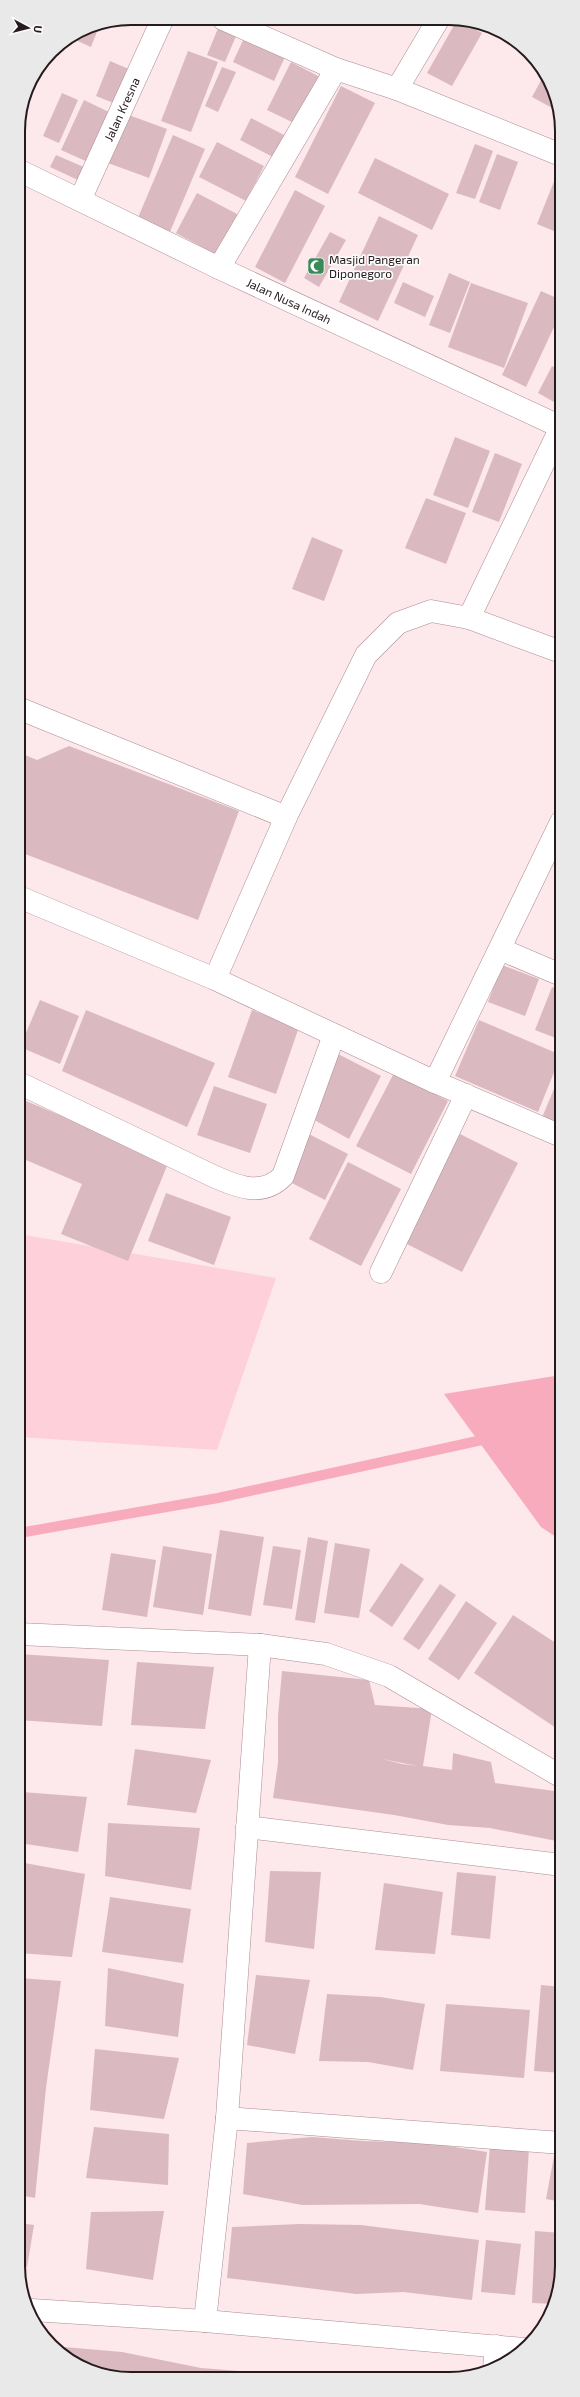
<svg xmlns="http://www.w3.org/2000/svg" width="580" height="2397" font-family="'Exo 2',sans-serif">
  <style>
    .green { fill: #fed0d9 }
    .water { fill: #f7abbd }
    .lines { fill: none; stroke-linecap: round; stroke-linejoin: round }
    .stream { stroke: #f7abbd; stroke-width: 10 }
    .building { fill: #dabac0; fill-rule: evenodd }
    .street-casing { stroke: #ab8c93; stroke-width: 23 }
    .street { stroke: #fff; stroke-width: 22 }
    .labels { text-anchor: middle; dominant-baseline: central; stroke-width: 3.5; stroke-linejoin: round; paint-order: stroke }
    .street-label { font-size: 12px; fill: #261a1d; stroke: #fbfbfb }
    .poi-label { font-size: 12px; fill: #261a1d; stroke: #fbfbfb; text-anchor: start }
    .rim { fill: none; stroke: #261a1d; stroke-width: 2 }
  </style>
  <rect width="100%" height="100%" fill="#fde8ec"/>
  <path class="green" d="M19,1234L276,1278L217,1450L19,1437Z"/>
  <path class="water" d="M561,1375L562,1541L541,1527L444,1394Z"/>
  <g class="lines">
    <path class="stream" d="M19,1533L218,1498L491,1438"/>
  </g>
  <path class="building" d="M457,20L482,33L452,86L427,73Z
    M221,21L239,29L225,62L207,55Z
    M100,24L91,47L71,38L88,27Z
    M244,38L285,57L274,81L233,62Z
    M188,51L218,62L191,132L161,121Z
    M110,61L131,70L116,104L96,96Z
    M291,62L320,77L296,124L267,110Z
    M222,67L236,72L218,112L205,106Z
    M545,73L550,81L557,103L554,109L532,97Z
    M341,86L375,103L328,194L295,177Z
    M62,93L78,100L59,143L43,136Z
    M84,100L113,114L90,163L61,150Z
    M126,114L167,129L149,178L108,163Z
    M251,118L286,136L275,158L240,140Z
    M173,135L205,149L169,234L137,220Z
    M217,142L264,166L246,201L199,177Z
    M475,144L493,151L475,199L456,193Z
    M497,154L518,162L500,210L479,202Z
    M56,155L86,168L80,181L50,167Z
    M375,158L449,194L432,230L358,193Z
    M557,174L561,175V234L537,224Z
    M295,190L325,206L285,283L255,267Z
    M197,193L239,215L217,255L176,233Z
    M379,216L418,235L378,321L339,302Z
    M330,232L346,240L319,287L304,278Z
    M449,273L470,282L450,333L429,325Z
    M403,282L434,296L425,317L394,303Z
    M471,283L528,303L504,368L448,347Z
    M541,291L561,300V312L526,387L502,375Z
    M552,366L561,371V406L538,393Z
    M455,437L490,451L468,508L433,495Z
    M495,453L522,464L499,522L472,512Z
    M426,498L466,513L446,564L405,548Z
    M312,537L343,550L324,601L292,589Z
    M69,746L239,811L198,920L25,854L18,857V752L37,760Z
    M502,965L539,979L525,1016L488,1002Z
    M552,987L561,991V1040L535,1030Z
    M40,1000L79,1016L60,1064L20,1047Z
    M86,1010L215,1063L187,1127L62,1071Z
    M252,1010L299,1027L276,1094L228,1077Z
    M19,1019L24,1021L19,1033Z
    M479,1020L561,1055L538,1112L455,1076Z
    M338,1054L381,1076L349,1139L307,1116Z
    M561,1072V1128L541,1120Z
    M394,1073L448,1101L411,1174L356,1146Z
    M214,1086L267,1104L250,1153L197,1135Z
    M19,1098L169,1161L128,1261L61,1234L82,1184L19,1157Z
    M307,1133L348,1154L325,1200L284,1179Z
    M460,1134L518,1163L462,1272L405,1243Z
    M348,1162L401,1189L361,1266L309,1239Z
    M166,1193L231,1217L214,1265L148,1241Z
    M220,1530L264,1537L251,1616L208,1609Z
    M308,1537L328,1541L315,1623L295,1620Z
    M335,1543L370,1549L359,1618L324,1613Z
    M163,1546L212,1554L203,1615L153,1607Z
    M273,1546L301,1550L292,1609L263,1605Z
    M111,1553L156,1560L147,1617L102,1610Z
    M401,1563L424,1579L392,1627L369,1611Z
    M440,1584L456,1595L419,1650L403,1639Z
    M466,1601L497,1623L459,1680L428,1659Z
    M513,1615L562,1647V1732L474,1673Z
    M19,1654L109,1660L102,1726L19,1720Z
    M137,1662L214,1667L205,1729L131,1725Z
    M282,1671L369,1680L375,1705L432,1709L423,1766L452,1770L453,1753L491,1762L495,1783L562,1792V1842L490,1828L448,1825L394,1815L273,1798L278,1763V1716ZM382,1759L418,1766L402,1764Z
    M135,1749L211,1760L196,1813L127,1805Z
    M22,1792L87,1797L78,1852L19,1843V1805Z
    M108,1823L200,1828L191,1890L105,1876Z
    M19,1862L85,1874L72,1957L19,1953Z
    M270,1871L321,1872L314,1949L265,1942Z
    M457,1872L496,1876L490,1939L451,1935Z
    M384,1883L443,1892L435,1954L375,1950Z
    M110,1897L191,1909L183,1963L102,1952Z
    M108,1968L184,1984L178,2037L105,2026Z
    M256,1975L310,1980L295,2054L247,2045Z
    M19,1978L61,1981L46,2088L35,2198L19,2195Z
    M541,1985L562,1987V2073L534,2071Z
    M327,1994L380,1997L425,2004L413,2070L368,2062L319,2061Z
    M446,2004L530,2010L524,2078L440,2071Z
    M95,2049L179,2058L164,2119L90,2110Z
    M94,2127L169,2134L168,2185L86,2178Z
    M312,2137L363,2141L428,2143L487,2152L478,2213L419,2204L302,2205L243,2194L247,2143Z
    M490,2145L529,2148L525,2213L485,2210Z
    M554,2156L562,2157V2202L546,2199Z
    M164,2211L153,2280L86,2269L91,2212Z
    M19,2223L34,2225L27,2267L19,2266Z
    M299,2224L361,2225L479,2240L472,2300L403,2292L356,2294L227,2278L232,2227Z
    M535,2231L562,2233V2273L555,2304L532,2303Z
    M486,2240L521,2244L515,2295L481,2292Z
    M52,2346L122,2352L201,2368L267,2373L266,2377H109L74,2364Z"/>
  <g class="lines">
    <defs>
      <g id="street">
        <path d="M223,19L336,69L397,89L561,155"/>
        <path d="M397,89L438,20"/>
        <path id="s1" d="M18,170L219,268L561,427"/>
        <path id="s2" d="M80,200L163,18"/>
        <path d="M219,268L336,69"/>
        <path d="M561,427L469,618L561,652"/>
        <path d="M18,708L286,817"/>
        <path d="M19,897L215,979L435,1082L561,1136"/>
        <path d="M500,949L561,975"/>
        <path d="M215,979L286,817L366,655L398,623L431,611L469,618"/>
        <path d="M435,1082L561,822"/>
        <path d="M19,1083L211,1175C235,1186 262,1198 283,1176L334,1035"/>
        <path d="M381,1272L466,1095"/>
        <path d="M19,1634L260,1645L326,1654L389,1676L562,1777"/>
        <path d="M247,1827L562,1865"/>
        <path d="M227,2118L562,2143"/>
        <path d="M32,2310L205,2321L524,2349"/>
        <path d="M205,2321L227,2118L260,1645"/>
        <path d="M494,2368L496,2346"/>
      </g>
    </defs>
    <use href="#street" class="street-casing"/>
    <use href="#street" class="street"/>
  </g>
  <defs>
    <symbol id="mosque-square" viewBox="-11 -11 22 22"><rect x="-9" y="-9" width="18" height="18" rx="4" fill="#3a8959" stroke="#fbfbfb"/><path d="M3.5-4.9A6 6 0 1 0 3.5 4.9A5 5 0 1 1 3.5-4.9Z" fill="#fff"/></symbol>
  </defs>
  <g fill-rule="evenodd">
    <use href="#mosque-square" x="306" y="256" width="20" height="20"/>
  </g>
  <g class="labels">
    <g class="street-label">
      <text stroke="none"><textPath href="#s2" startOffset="100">Jalan Kresna</textPath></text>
      <text stroke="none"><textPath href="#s1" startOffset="301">Jalan Nusa Indah</textPath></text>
    </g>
    <g class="poi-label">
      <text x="329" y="259">Masjid Pangeran<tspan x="329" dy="14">Diponegoro</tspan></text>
    </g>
  </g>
  <path d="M0 0H580V2397H0ZM131 25H449A106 106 0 0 1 555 131V2266A106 106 0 0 1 449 2372H131A106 106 0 0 1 25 2266V131A106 106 0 0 1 131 25Z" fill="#eae9e9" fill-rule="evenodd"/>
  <path class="rim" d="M131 25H449A106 106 0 0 1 555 131V2266A106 106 0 0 1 449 2372H131A106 106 0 0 1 25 2266V131A106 106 0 0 1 131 25Z"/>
  <g transform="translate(28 28) rotate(97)" stroke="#fbfbfb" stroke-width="3" paint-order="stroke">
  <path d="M0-3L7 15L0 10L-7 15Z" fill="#261a1d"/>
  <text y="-6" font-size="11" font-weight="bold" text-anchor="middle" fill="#261a1d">U</text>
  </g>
</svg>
